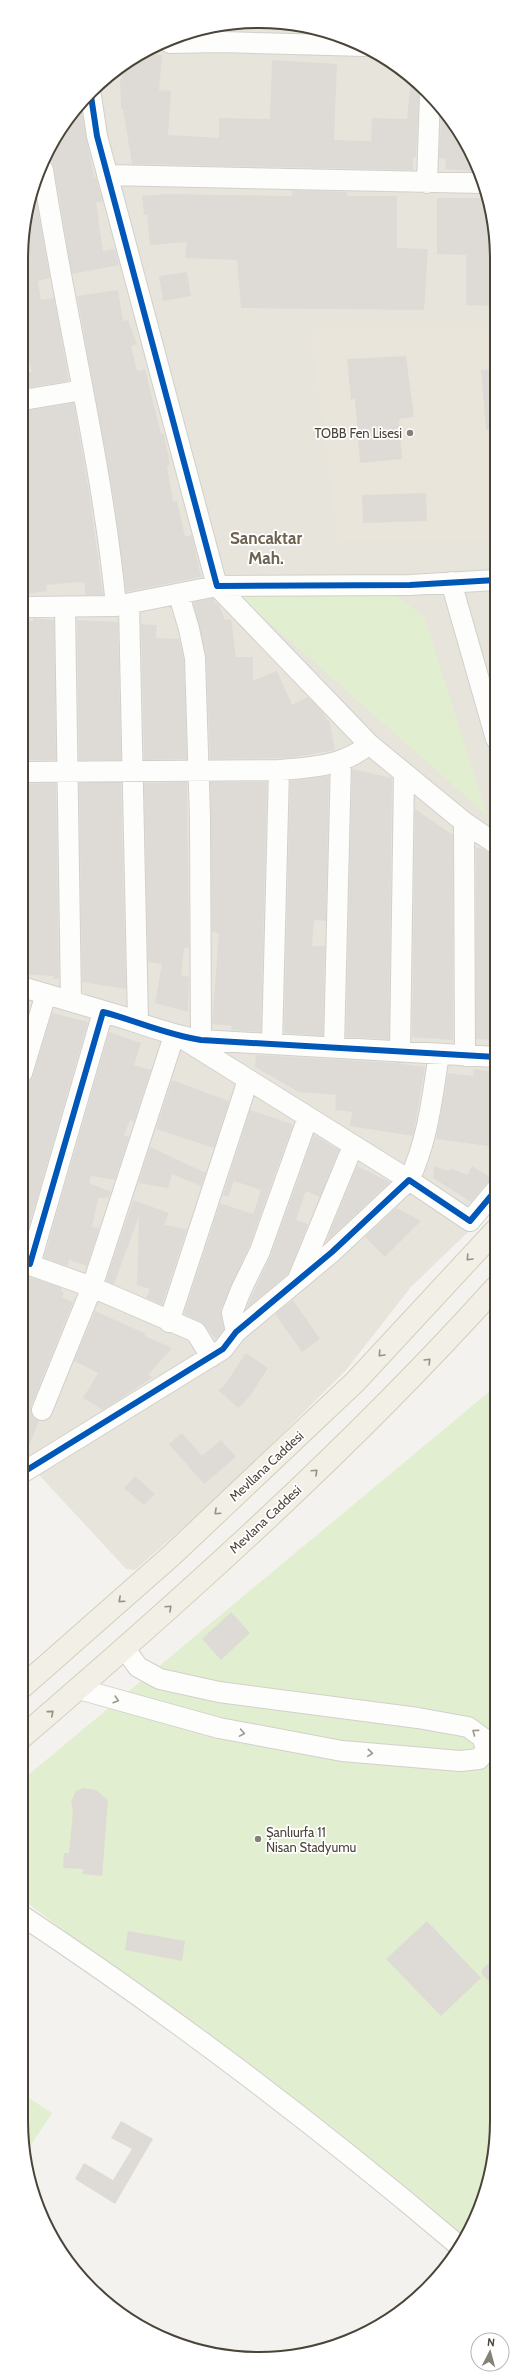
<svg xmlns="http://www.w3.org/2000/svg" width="518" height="2380" font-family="Cabin,sans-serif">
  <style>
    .residential { fill: #e7e4dc }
    .education { fill: #eae5da }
    .green { fill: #e1eecf }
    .building { fill: #dedbd6 }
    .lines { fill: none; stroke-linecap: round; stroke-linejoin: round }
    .minor-casing { stroke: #d2d0cb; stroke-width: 22 }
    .major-casing { stroke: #d6cebb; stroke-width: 24 }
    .minor { stroke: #fdfdfc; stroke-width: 20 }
    .major { stroke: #f2efe6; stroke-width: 22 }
    .cycleway-casing { stroke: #fff; stroke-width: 8 }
    .cycleway { stroke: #0057b8; stroke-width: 6 }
    .oneway { stroke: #969187 }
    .oneway2 { stroke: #9b9791 }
    .poi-dot { fill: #868178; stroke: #fff; stroke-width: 1.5 }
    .labels { text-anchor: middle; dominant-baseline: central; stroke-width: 3.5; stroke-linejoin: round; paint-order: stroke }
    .poi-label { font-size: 13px; fill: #4b4439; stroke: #fff; text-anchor: end }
    .street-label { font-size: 13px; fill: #4b4439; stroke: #fff }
    .district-label { font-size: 17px; font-weight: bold; fill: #6e6250; stroke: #fff }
    .rim { fill: none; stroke: #4b4439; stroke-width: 2 }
  </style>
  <rect width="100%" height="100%" fill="#f4f2ee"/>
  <path class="residential" d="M290,23L364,45L427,91L479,168L496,243V1205L411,1287L346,1370L225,1491L135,1570L126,1569L28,1463L22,1467L23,228L53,140L114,70L197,29Z"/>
  <path class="education" d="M310,328H496V540L338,539Z"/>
  <path class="green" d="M237,594L395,596L424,616L487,815Z
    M496,1386L495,2152L472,2226L465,2236L21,1898V1781Z
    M21,2093L52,2113L27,2151L21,2121Z"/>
  <path class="building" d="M147,54L162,55L159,90L171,91L168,135L219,138V118L270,119L272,60L337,64L334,140L371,141L372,118L407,119L411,79L422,87L419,94L416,157H413V170L132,164L123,109H121L120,79L122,78L123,66Z
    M81,108L94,177H96L102,199V202H96L103,251L115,249L119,265L72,274L54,168L52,162L46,159L53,140Z
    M441,120H447L474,161L473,171L445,169L446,159L439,158Z
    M293,190L347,192V196H397V248L428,249L424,310L241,308L237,260L185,258L187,242L150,245L147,214L144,215L142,196L167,194L292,196Z
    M35,193L50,278L38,281L41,300L54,298L69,381L23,388V374L32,372L26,347L23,348V228L26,218L34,217L32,203Z
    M437,198H486L496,243V306L466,305V255L437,254Z
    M187,272L191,296L163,301L159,276Z
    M118,290L123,321L128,320L137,344L131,346L137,371L145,369L161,434H164L170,465L167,466L173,502L177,501L185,537L192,535L201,577L126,592L113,494L77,296Z
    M406,356L414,417L399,419L402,459L360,463L355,399L351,400L347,359Z
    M496,369V429L486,430L481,370Z
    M74,403L90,498L103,595H85V583L78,582L46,585L47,591L26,594L23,567V411Z
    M426,493L427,521L363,523L362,495Z
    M213,598L215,603L219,604L225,620L231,619L236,657H253V681L277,671L292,705L308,697L323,712L327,721L329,720L335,750L290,758L210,759L206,658L193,602Z
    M33,618L54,620L56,760H22L23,621H33Z
    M77,620L118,622L121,760H79Z
    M141,624L157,625L156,638L179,639L184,659L187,759L144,760Z
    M352,769L392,778L389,1039L346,1037Z
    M329,776L326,921L314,920L312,946H325L323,1036L284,1033L290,781Z
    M187,782L189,948H184L181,975L189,977L188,1012L155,1003L162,964L148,962L144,783Z
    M210,782H267L261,1032L231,1030L232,1026L212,1024L219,933L212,932Z
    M56,783L59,979H53L54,976L22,974V784Z
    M79,783H121L126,989L82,982Z
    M415,809L453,835V1040L412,1037Z
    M476,848L483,849L496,857L495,1040L476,1039Z
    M52,1013L88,1022L22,1251V1084L30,1082L33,1076Z
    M109,1032L141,1043L134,1065L151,1070L134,1121L130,1120L124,1135L129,1137L115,1180L91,1176L89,1183L111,1192L109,1197L98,1198L92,1227L99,1228L87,1266L69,1260L68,1266L44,1258Z
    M256,1055L395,1063L425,1067L413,1136L350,1126L352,1112L335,1110L336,1095L299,1092L255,1067Z
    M474,1069L496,1072L493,1099H496V1147L436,1139L448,1073L473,1076Z
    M172,1080L229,1101L214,1148L156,1129Z
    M250,1110L292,1124V1127L249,1247L221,1309L224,1329L216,1339L201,1322L184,1314L220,1203L253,1214L261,1190L234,1181L228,1197L223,1195Z
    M314,1135L339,1150L320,1197L306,1191L296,1220L308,1224L288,1274L246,1309L271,1255Z
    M150,1147L206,1173L201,1186L172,1174L168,1188L138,1183Z
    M357,1166L390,1182L326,1242Z
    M434,1166L449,1171L450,1168L467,1175L472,1166L493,1179L487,1183L471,1202L433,1178Z
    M133,1200L169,1213L164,1225L187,1229L162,1305L146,1298L150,1289L137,1285L139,1216L114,1284L106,1281Z
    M396,1208L421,1221L385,1257L365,1237Z
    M22,1274L62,1288L61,1291L64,1292L62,1297L73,1302L31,1406L33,1417L39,1421L24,1458L22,1460Z
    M293,1300L320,1339L302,1352L275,1314Z
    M95,1311L146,1334L145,1336L172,1348L148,1375L153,1377L103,1410L83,1398L98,1373L74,1361Z
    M246,1353L268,1368L250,1396L238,1408L218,1390L224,1386Z
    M182,1433L202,1456L221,1440L236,1457L204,1484L169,1444Z
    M135,1476L155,1494L144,1505L124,1488Z
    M231,1612L250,1633L221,1660L202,1639Z
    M83,1788L96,1790L108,1800L102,1876L83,1874V1869L63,1868L64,1853H69L73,1811L71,1802L76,1791Z
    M427,1921L481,1978L441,2016L386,1959Z
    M128,1931L185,1941L182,1961L125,1950Z
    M495,1958V1988L482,1974V1969Z
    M121,2121L153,2139L115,2204L75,2179L84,2163L113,2180L132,2149L111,2138Z"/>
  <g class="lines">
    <defs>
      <path id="minor" d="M170,43L222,42L365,46
        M91,96L97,136L217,586L410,585L496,580
        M43,170C65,316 102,459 116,606
        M107,175L482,183
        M427,183L430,94
        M23,400L83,390
        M451,582L496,739
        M179,595L189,629L195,658L200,817L201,1040
        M23,607L116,606L217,586L369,744L464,822L496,844
        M65,608L71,1001
        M22,772L279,770C309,768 345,766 369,744
        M464,822L465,1056
        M22,987L138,1021L129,605
        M185,1040L409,1180C428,1140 432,1098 439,1054
        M272,1044L279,770
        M334,1048L341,760
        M400,1052L404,774
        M22,1073L46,994
        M22,1262L92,1287L196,1332L211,1357
        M30,1264L103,1012C137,1021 167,1035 201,1040L496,1057
        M298,1279L353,1146
        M169,1322L248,1080
        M236,1332L232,1313L241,1290L260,1251L308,1117
        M42,1410L92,1287L174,1036
        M22,1473L223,1349L236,1332L332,1252L409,1180L470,1221L496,1190
        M79,1689L219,1728L342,1751L460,1761L479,1759L486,1750L483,1738L468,1727L418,1718L219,1692L160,1679L138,1667L125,1649
        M21,1915C173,2016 319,2127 458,2245"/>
      <path id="major" d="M21,1688L172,1555L355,1382L496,1230
        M21,1738C185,1597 351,1448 496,1287"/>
    </defs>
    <use href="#minor" class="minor-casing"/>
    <use href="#major" class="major-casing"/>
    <use href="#minor" class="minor"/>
    <use href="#major" class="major"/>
    <defs>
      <path id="cycleway" d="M91,96L97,136L217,586L410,585L496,580
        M30,1264L103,1012C137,1021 167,1035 201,1040L496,1057
        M22,1473L223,1349L236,1332L332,1252L409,1180L470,1221L496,1190"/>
    </defs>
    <use href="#cycleway" class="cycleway-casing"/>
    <use href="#cycleway" class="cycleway"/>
  </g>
  <defs><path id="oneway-chevron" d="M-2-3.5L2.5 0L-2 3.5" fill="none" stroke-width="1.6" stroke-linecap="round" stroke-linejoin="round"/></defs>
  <g class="oneway">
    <use href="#oneway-chevron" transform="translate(469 1258) rotate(133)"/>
    <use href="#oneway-chevron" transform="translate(381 1354) rotate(133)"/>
    <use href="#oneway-chevron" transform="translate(428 1361) rotate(-45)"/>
    <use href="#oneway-chevron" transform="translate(315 1472) rotate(-43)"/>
    <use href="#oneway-chevron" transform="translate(217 1512) rotate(137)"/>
    <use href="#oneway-chevron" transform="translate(121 1600) rotate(138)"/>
    <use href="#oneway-chevron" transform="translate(169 1608) rotate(-43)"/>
    <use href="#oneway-chevron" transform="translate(51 1713) rotate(-41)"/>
  </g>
  <g class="oneway2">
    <use href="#oneway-chevron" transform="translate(116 1700) rotate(17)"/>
    <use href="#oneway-chevron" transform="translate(475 1732) rotate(-143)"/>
    <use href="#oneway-chevron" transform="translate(242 1733) rotate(10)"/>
    <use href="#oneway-chevron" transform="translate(370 1753) rotate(5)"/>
  </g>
  <g class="poi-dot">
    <circle cx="410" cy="433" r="4"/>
    <circle cx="258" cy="1839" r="4"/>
  </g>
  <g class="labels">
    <g class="poi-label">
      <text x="402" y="433">TOBB Fen Lisesi</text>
      <text x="266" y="1832" text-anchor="start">Şanlıurfa 11<tspan x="266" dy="15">Nisan Stadyumu</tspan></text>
    </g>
    <g class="street-label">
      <text transform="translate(266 1466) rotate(-43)">Mevllana Caddesi</text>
      <text transform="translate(265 1519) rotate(-43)">Mevlana Caddesi</text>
    </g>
    <g class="district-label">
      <text x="266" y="538">Sancaktar<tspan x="266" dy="20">Mah.</tspan></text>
    </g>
  </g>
  <path d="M0 0H518V2380H0ZM259 28H259A231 231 0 0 1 490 259V2121A231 231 0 0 1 259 2352H259A231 231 0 0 1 28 2121V259A231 231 0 0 1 259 28Z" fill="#fff" fill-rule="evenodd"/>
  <path class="rim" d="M259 28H259A231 231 0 0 1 490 259V2121A231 231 0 0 1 259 2352H259A231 231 0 0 1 28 2121V259A231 231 0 0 1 259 28Z"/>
  <g transform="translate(490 2352) rotate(6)"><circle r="19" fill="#ffffff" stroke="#b7b4b0"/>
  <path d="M0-3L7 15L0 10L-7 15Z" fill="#868178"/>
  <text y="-6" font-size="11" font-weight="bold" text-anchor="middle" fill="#4b4439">N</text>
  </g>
</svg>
